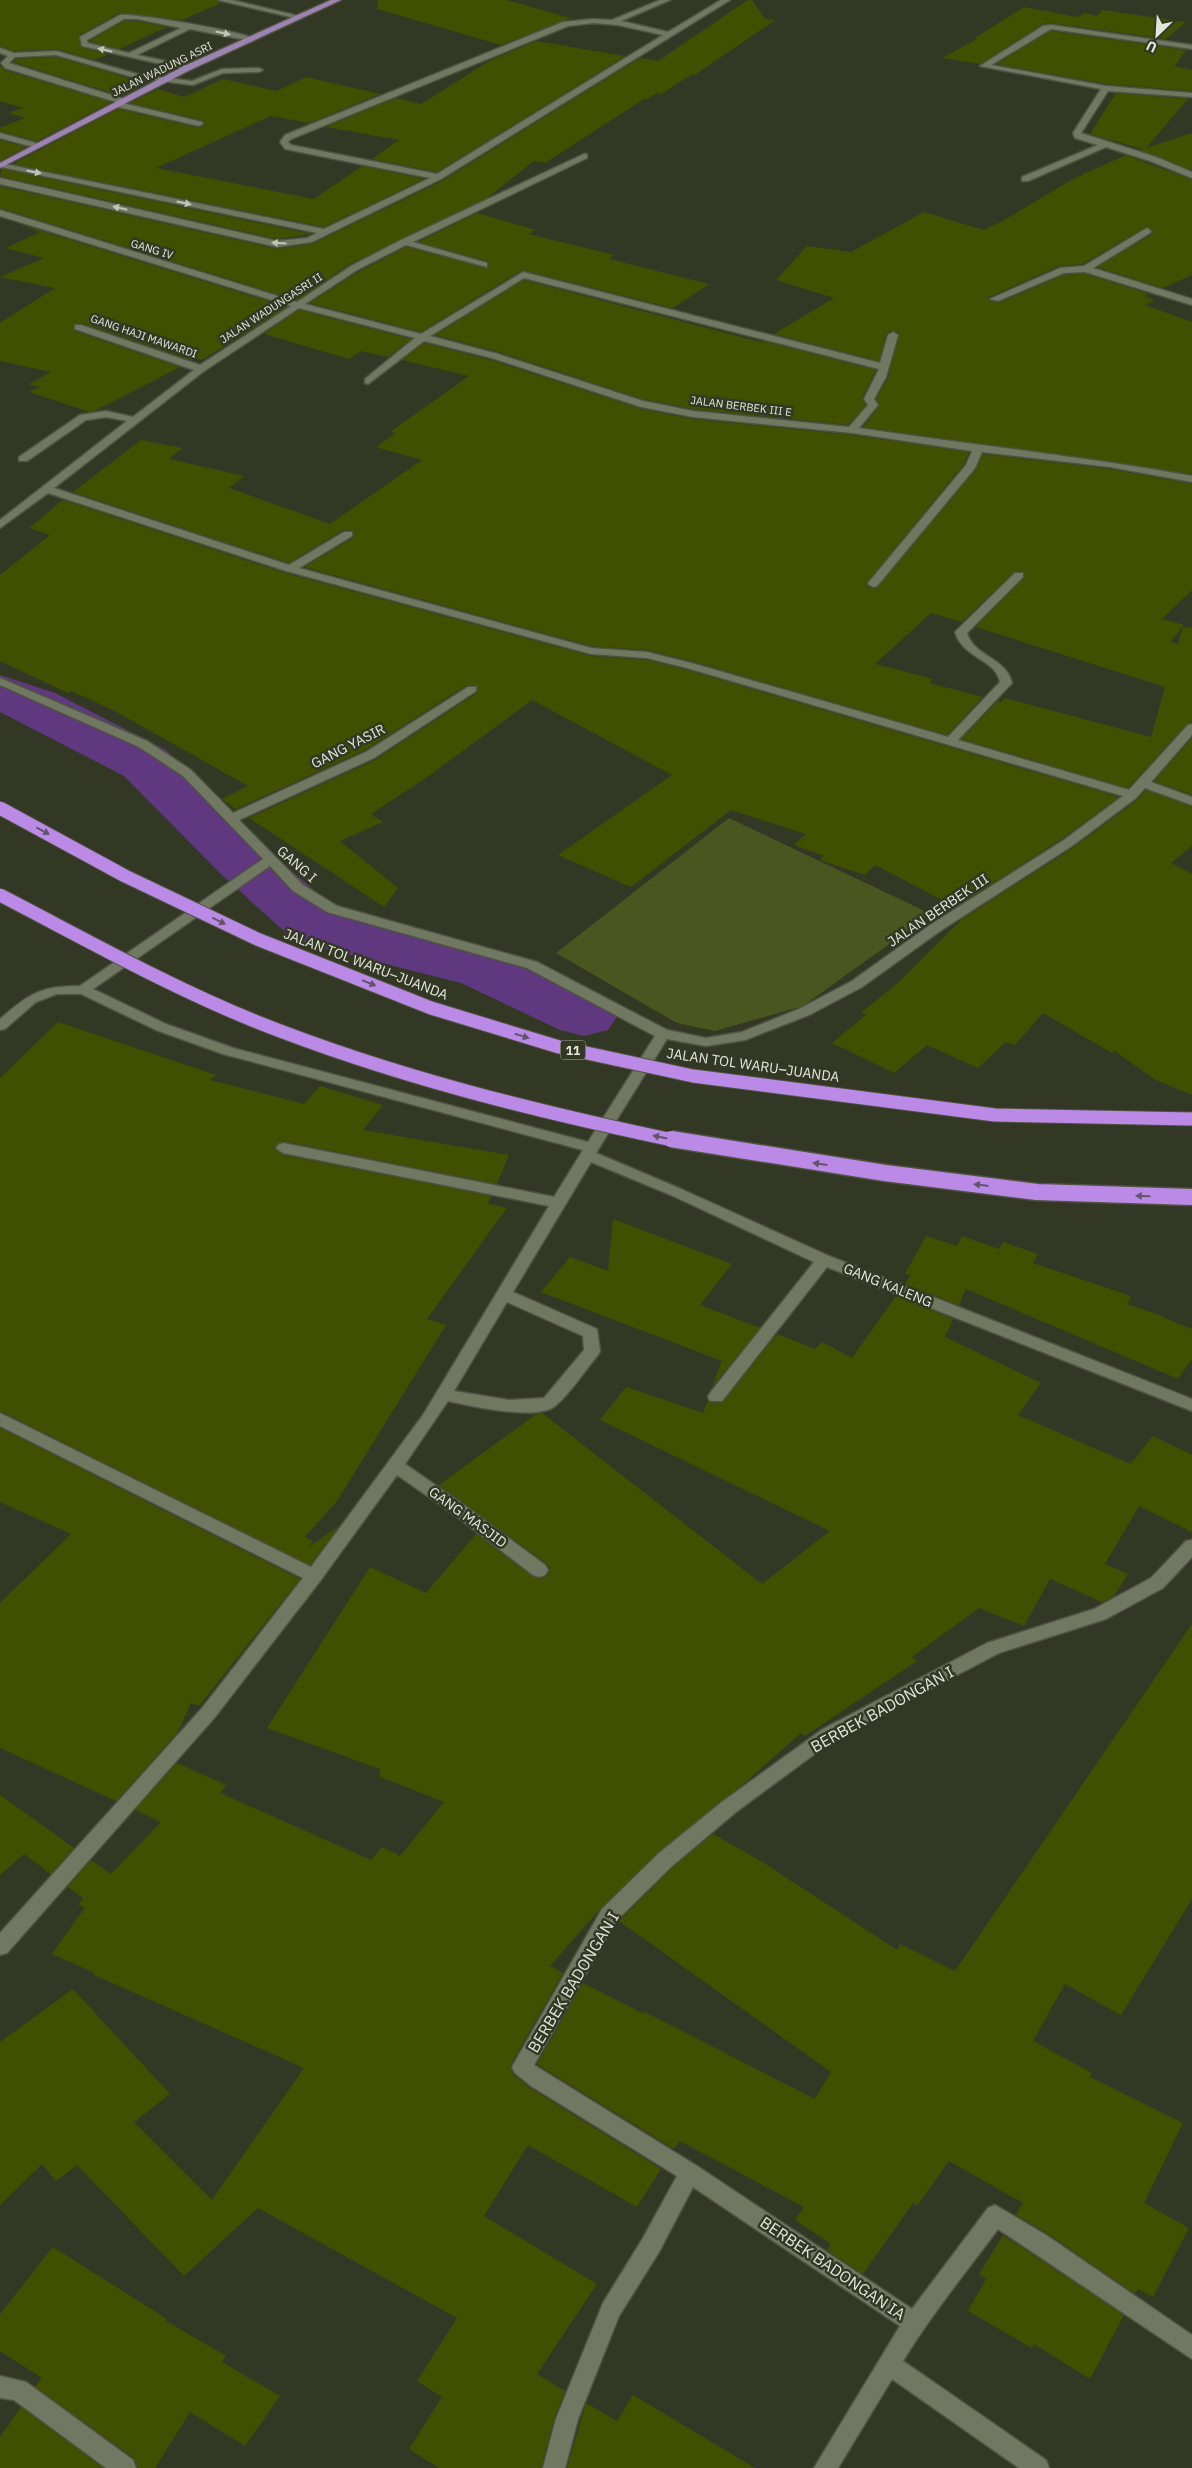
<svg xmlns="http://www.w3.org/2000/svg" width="1192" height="2468" font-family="'IBM Plex Sans',sans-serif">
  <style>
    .green { fill: #49561f }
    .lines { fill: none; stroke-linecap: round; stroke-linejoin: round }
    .river { fill: #5f3880; fill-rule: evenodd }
    .building { fill: #415000 }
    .minor-casing { stroke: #4f5342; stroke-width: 3 }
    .major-casing { stroke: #4f5342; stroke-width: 3 }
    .minor { fill: #717862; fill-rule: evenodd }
    .major { fill: #9d83b1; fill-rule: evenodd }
    .highway-bridge-far1-casing { stroke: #4f5342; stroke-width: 15; stroke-linecap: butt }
    .highway-bridge-casing { stroke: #4f5342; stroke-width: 19; stroke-linecap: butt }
    .highway-bridge-far1 { stroke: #ba8ae6; stroke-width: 13 }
    .highway-bridge { stroke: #ba8ae6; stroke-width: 16 }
    .oneway { fill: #c0c5b6 }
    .oneway2 { fill: #625569 }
    .labels { text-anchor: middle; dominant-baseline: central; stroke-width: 5; stroke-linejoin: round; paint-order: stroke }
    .far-street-label { font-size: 11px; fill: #e2e6da; stroke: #333825 }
    .shield { fill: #333825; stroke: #aeb2a4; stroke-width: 1 }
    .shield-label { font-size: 12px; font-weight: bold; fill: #e2e6da }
    .street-label { font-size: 14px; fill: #e2e6da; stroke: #333825 }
    .near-street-label { font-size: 16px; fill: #e2e6da; stroke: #333825 }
  </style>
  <rect width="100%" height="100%" fill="#333825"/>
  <path class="green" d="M729,818L931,914L803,1006L715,1031L677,1023L556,953Z"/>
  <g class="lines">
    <path class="river" d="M0,675L55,693L166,750L267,850L341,913L509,955L608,1000L618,1015L608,1030L584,1036L560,1030L461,983L295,941L223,876L124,776L0,712Z"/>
  </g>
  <path class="building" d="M0,0H216L221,3L182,20L119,13L78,36L82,48L108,54L95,60L57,49L14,51L0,46Z
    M378,0H506L571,18L501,45L377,9Z
    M748,0H752L765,19L775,20L695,75L692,74L660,95L658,92L648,99H644L545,163L534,161L487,198L350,264L297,300L0,208V186L277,249L312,244L442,181L640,58L658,61Z
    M1024,7L1077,17L1085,13L1097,16L1102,10L1186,22L1166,39L1051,23L1043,24L980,64L942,58L977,39L975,38Z
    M124,21H137L167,27L119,49L89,41Z
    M1051,31L1186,50L1175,66L1192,70V91L1106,84L996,64Z
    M536,41L625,56L437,172L372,159L399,140L326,127L396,98L421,104L491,60Z
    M56,57L102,70L145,84L122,96L13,62L16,59Z
    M0,65L4,70L111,102L37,141L0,131V128L25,118L9,113L23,108L0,101Z
    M306,77L380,94L309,123L271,116L156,168L314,199L362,166L424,179L324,227L13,164L118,109L199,128L205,125L202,120L130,103L158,89L184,97L223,79L276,91Z
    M1116,93L1188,99L1146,148L1192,133V170L1140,150L1143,149L1090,134Z
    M0,140L26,147L0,161Z
    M1126,155L1192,180V275L1163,288L1097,267L1151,235L1153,231L1147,226L1083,264L1059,266L989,297L988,300L999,303L1064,275L1085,274L1149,294L1144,296L1155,300L1145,305L1192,322V474L863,427L879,406L876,399L888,378L899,333L892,330L886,334L879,361L774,334L834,298L776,280L807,246L851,252L924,212L983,230L1001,222L1073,179Z
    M2,169L311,234L277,239L0,176Z
    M477,213L536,230L528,234L614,255L609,259L709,284L673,308L522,270L421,332L310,303L358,272L406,247L488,268V261L418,242Z
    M19,224L287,307L202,360L194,358L192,360L82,323L74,324V331L180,367L97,410L90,412L29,392L39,387L29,384L51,372L0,361V323L55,288L0,277L44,258L6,248L40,232Z
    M524,280L760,342L763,341L876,370L862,398L866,405L848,425L693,409L643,399L499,352L435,335Z
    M299,310L411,339L388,357L361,351L349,359L264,334Z
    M424,343L491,360L641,409L693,419L852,435L969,452L964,464L868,581L866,585L872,589L878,587L976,469L983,454L1110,469L1192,484V590L1162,619L1184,625L1170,642L1178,644L1183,627L1192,628V722L1187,724L1128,788L961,739L998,701L1001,702L1005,698L1151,737L1165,687L976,627L1024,578L1023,571L1014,572L962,622L931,613L875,664L933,679L929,683L983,697L947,735L695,662L647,650L591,646L304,567L353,538L352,530H343L289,563L73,492L141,440L182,448L169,459L244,476L229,488L330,524L422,460L376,447L396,433L390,432L469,376L402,360Z
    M63,500L285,573L591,656L647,660L687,670L1119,797L1063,838L956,907L875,865L865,875L820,860L824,856L794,845L806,834L731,810L631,887L558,855L672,775L532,700L426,778L371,814L383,822L340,841L398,888L384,907L249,818L375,760L477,693V686L467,685L365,750L236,809L222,799L248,786L115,711L71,691L68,693L0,661V575L50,535L29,528Z
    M1192,738V795L1154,781Z
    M1146,790L1192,807V846L1171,863L1192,874V1095L1154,1079L1115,1051L1112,1053L1043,1013L1015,1045L1006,1042L978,1068L927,1045L894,1073L832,1043L866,1015L861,1013L900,981L962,919L1073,848L1137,800Z
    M58,1022L216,1075L210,1080L304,1104L320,1086L383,1105L363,1130L509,1155L497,1184L283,1141L274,1147L283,1155L491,1196L488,1204L507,1208L427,1319L446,1325L337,1501L305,1537L313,1541L309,1547L340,1525L310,1565L0,1411V1078Z
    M613,1219L732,1264L700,1305L760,1328L712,1387L722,1361L541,1292L570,1257L608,1271Z
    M926,1236L957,1246L962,1236L999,1249L1003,1242L1038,1254L1033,1263L1131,1296L1127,1304L1165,1317L1164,1318L1192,1329V1359L1178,1379L966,1289L959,1305L905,1284L911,1275L905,1274Z
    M896,1296L953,1319L945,1337L1041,1383L1018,1415L1131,1464L1153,1436L1192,1455V1532L1139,1506L1105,1564L1128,1574L1114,1596L1102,1602L1050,1579L1024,1626L979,1608L912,1657L917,1661L805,1736L801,1733L741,1786L657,1853L601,1908L550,1966L563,1973L510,2066L513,2074L530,2088L661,2169L637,2207L528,2145L484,2216L597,2284L537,2374L565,2391L554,2419L541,2468H439L409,2449L442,2397L417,2381L457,2318L258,2208L184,2276L77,2165L56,2181L42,2164L0,2205V2042L73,1989L170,2094L134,2122L212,2200L304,2068L92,1974L95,1973L52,1954L85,1907L78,1905L83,1898L68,1887L91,1860L111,1874L161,1822L135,1810L177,1763L226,1785L220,1793L371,1860L382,1847L400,1856L444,1802L380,1777V1769L267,1728L370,1567L426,1593L476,1534L532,1576L540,1579L547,1576L550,1569L546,1563L439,1485L538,1413H542L762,1584L830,1531L600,1420L626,1387L703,1413L708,1400L710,1403L723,1402L777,1334L815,1349L822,1342L852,1358Z
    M0,1428L300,1579L199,1706L191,1703L178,1732L116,1801L0,1748V1603L71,1534L0,1502Z
    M1192,1624V1899L1121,2015L1065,1984L1033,2041L1092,2073L1090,2077L1183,2123L1144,2203L1189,2228L1153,2297L1138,2289L1135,2294L1047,2233L1016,2215L1023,2203L949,2161L917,2206L913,2203L863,2274L827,2250L831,2244L795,2220L804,2207L680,2141L674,2149L537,2064L583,1983L644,2014L645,2012L815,2099L831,2072L619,1921L673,1867L713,1834L764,1863L897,1950L900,1944L955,1971Z
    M0,1795L74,1848L51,1874L24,1854L0,1875Z
    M1003,2235L1124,2315L1090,2379L1034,2344L1032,2348L968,2311L986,2279L979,2274Z
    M53,2247L167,2319L166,2321L226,2356L222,2362L280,2396L245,2446L190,2412L155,2468H138L134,2458L35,2387L42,2378L0,2351V2314Z
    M633,2395L755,2468H567L586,2403L617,2421Z
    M21,2407L103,2468H0V2437Z"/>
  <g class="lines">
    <defs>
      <path id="minor" d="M218,0H232L303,17L299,19Z
        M660,0H670L621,21L668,32L721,0H730L441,179L312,242L277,247L0,184V178L277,241L307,238L317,233L1,167L0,163L324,229L430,178L285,149L280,142L285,135L563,22L593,19L612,20ZM593,23L618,25L663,35L437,174L291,145L288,142L291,139L568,26Z
        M120,15C134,13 245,32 255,39L251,41L190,29L137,55L190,66V70H187L82,46L80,37ZM124,19H137L181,28L129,53L88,43L87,40Z
        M1051,25L1192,45V49L1051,29L991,65L1106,86L1192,93V97L1108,91L1081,133L1156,157L1192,172V178L1150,161L1106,147L1028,181H1022V177L1098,145L1075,138L1073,133L1101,89L980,66L1043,26Z
        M0,48L14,53L56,51L137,74L192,81L222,69L259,68L263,70L259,72L223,73L193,85L136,78L56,55L15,57L9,63L124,99L123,103L202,122L203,124L199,126L114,106L116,102L5,68L1,63L8,56L0,53Z
        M0,133L40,144L41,146L37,148L0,138Z
        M584,154H587V158L413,242L487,263V267L406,245L357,270L305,304L421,334L523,272L880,363L888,335L893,332L898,335L886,377L874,399L878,405L859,428C970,445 1082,456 1192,476V482L1110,467L982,452L975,468L877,586L873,587L868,584L869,582L966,465L972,451L852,433L693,417L641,407L492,358L424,341L368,384L365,383V379L415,338L299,308L204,371L54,488L289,565L344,532H352V536L299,568L591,648L647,652L695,664L948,737L1000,682C995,658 963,659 955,632L1015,573H1023V577L967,633C974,657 1006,657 1012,683L958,740L1129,790L1188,725L1192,724V735L1151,782L1192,797V805L1145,788L1136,798L1072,846L940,931L862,987L809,1015L745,1040L706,1046L667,1039L596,1153L681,1189L829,1256L1192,1399V1411L827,1267L722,1401H710L708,1397L710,1393L814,1262L671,1195L591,1162L513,1292L597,1329L600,1351L598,1355C586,1369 569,1395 555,1406C537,1421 470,1406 448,1401L405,1464L464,1505L545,1565L548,1570L545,1575L539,1577L533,1575L452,1513L397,1475L320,1581L215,1717L7,1953L0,1955V1933L203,1707L303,1578L0,1426V1413L311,1567L423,1415L549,1206L283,1153L276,1148L278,1145L283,1143L554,1197L583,1150L223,1054L156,1030L81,994H57L36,1002L5,1029L0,1030V1019C29,994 40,986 80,986L263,859L183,776L139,747L0,685V678L147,741L191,770L233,813L366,752L468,687H476V691L374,758L239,820L303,885L337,906L537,962L667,1030L706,1038L742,1032L799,1009L852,981L930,925L1064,840L1123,796L687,668L647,658L591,654L286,571L48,493L0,528V520L127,421L106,417L86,420L27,461H19V457L80,415L106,411L133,417L194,370L75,329V325H81L200,365L291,306L0,216V210L297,302L351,266L401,240ZM524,278L879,369L864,399L868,405L849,427L693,411L643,401L498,354L430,336ZM270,866L293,891L327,912L527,968L655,1036L588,1142L233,1048L166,1024L93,989ZM507,1302L583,1336L584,1350L544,1398L509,1400L454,1391Z
        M1147,228L1151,231L1150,233L1093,268L1192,299V305L1085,272L1064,273L998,301L990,299L1060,268L1084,266Z
        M1192,1540V1557L1163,1588L1106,1619L999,1653L835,1739L736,1812L672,1866L616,1921L534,2065L697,2166L912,2309L988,2208L995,2205L1046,2235L1192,2335V2359L998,2229C966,2272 931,2315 903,2361L1046,2460L1049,2468H1019L892,2379L838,2468H814L900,2326L693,2187L659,2252L619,2316L578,2419L565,2468H543L556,2419L603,2303L643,2238L677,2176L531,2086L515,2073L512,2067L602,1909L658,1854L722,1802L823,1729L987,1643L1094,1609L1151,1578L1186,1541Z
        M0,2376L26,2382L133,2460L136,2468H106L14,2400L0,2398Z"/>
      <path id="major" d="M331,0H341L190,70L0,168V163L184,66Z"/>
    </defs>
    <use href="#minor" class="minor-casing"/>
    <use href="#major" class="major-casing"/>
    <use href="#minor" class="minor"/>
    <use href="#major" class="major"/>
    <defs>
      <path id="highway-bridge-far1" d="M0,808L125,876L257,939L431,1008L559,1047L693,1076L995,1115L1192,1119
        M0,895C85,939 168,986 257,1022C393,1076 534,1111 677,1141"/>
      <path id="highway-bridge" d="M671,1139L885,1173L1037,1192L1192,1197"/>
    </defs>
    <use href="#highway-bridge-far1" class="highway-bridge-far1-casing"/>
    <use href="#highway-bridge" class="highway-bridge-casing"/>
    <use href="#highway-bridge-far1" class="highway-bridge-far1"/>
    <use href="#highway-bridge" class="highway-bridge"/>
  </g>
  <defs><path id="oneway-solid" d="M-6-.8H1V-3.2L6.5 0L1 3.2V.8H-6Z" transform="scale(1.25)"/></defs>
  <g class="oneway">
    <use href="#oneway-solid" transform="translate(223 33) rotate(12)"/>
    <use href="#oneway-solid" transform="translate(105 50) rotate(-167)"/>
    <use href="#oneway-solid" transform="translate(34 172) rotate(11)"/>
    <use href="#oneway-solid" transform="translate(184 203) rotate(12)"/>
    <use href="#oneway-solid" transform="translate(120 208) rotate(-167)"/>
    <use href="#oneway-solid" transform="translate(279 243) rotate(-177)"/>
  </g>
  <g class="oneway2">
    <use href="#oneway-solid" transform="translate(43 831) rotate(28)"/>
    <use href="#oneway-solid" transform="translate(219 921) rotate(26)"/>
    <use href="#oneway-solid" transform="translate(369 983) rotate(22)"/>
    <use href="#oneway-solid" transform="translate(522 1036) rotate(17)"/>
    <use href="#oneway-solid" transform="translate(660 1137) rotate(-168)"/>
    <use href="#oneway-solid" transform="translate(820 1164) rotate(-172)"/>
    <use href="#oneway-solid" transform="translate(981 1185) rotate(-173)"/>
    <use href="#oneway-solid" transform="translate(1143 1196) rotate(-178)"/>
  </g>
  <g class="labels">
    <g class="far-street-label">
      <text transform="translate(162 69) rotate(-26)">JALAN WADUNG ASRI</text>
      <text transform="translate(152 249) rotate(17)">GANG IV</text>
      <text transform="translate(271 308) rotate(-33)">JALAN WADUNGASRI II</text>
      <text transform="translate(144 336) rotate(19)">GANG HAJI MAWARDI</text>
      <text transform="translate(741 406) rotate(7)">JALAN BERBEK III E</text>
    </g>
    <rect class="shield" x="560.5" y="1040.5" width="25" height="19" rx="4"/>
    <g class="shield-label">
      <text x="573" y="1050">11</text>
    </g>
    <g class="street-label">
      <text transform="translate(348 746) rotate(-27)">GANG YASIR</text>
      <text transform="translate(297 864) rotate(41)">GANG I</text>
      <text transform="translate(938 910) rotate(-34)">JALAN BERBEK III</text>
      <text transform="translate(366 964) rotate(21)">JALAN TOL WARU–JUANDA</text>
      <text transform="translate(753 1065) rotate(8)">JALAN TOL WARU–JUANDA</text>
      <text transform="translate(888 1285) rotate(22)">GANG KALENG</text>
      <text transform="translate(468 1517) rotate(36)">GANG MASJID</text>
    </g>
    <g class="near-street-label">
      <text transform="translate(882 1709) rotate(-29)">BERBEK BADONGAN I</text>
      <text transform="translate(573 1982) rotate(-59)">BERBEK BADONGAN I</text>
      <text transform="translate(833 2268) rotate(34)">BERBEK BADONGAN IA</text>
    </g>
  </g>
  <g transform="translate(1157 35) rotate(205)" stroke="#333825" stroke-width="4" paint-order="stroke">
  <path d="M0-4L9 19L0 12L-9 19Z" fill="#e2e6da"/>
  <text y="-8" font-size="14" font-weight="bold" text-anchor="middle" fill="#e2e6da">U</text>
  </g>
</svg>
